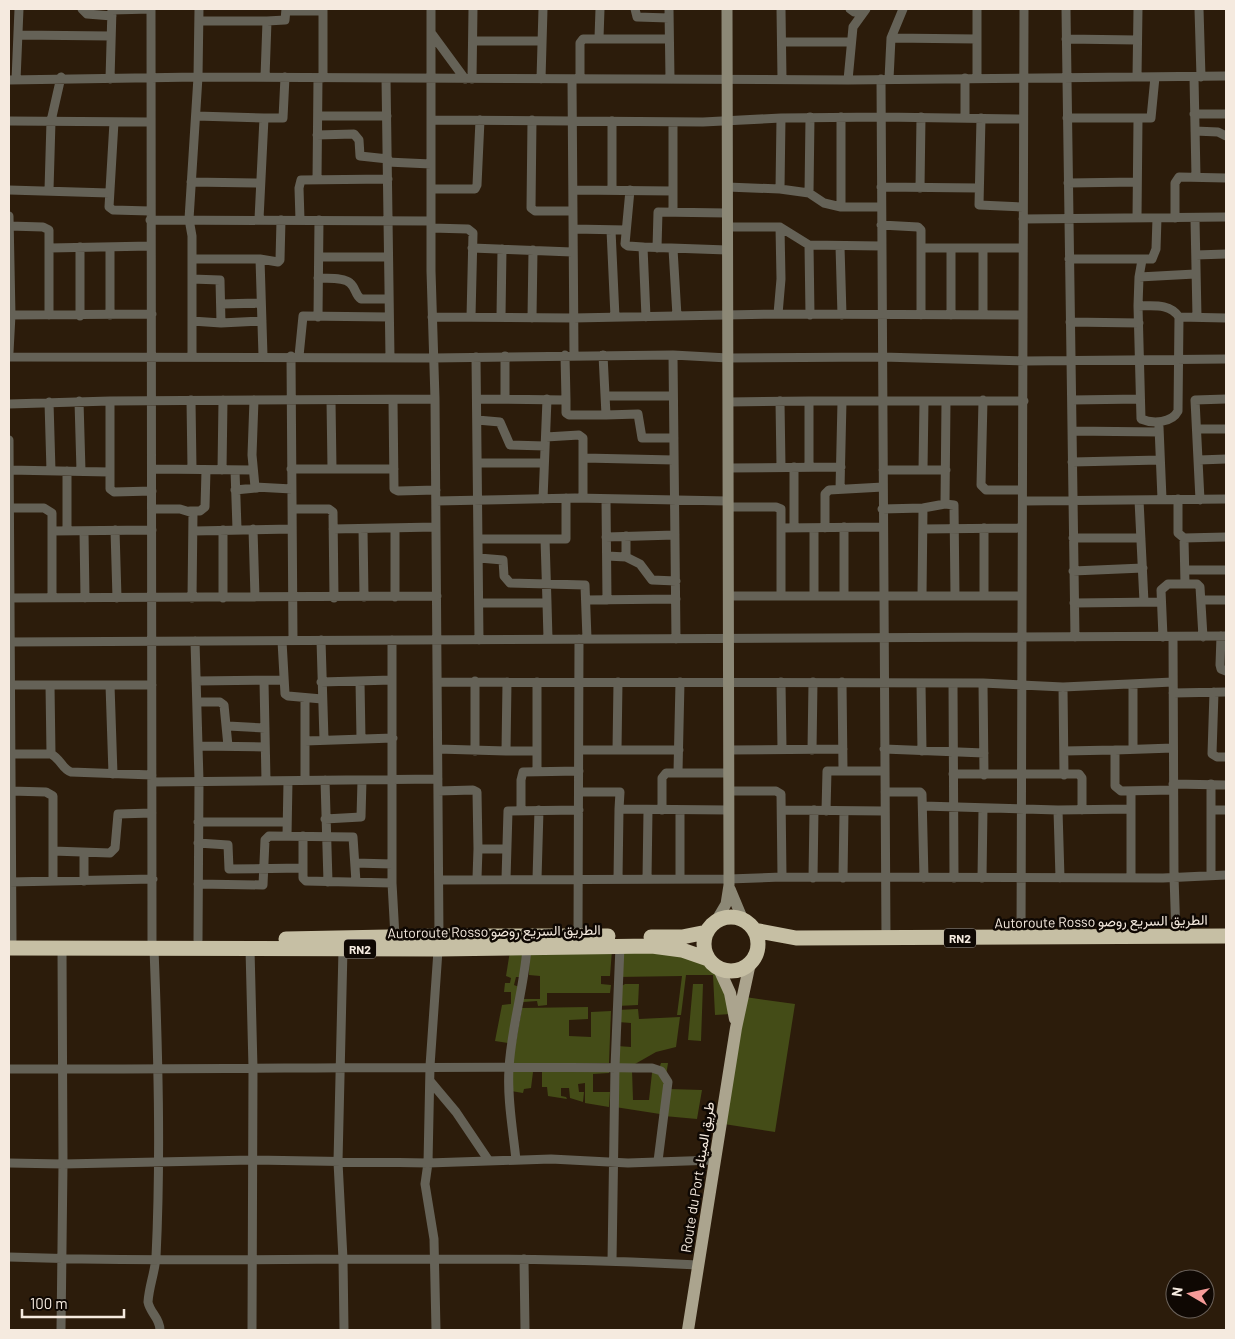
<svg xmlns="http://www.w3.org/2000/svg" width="1235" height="1339" font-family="Barlow,Vazirmatn,sans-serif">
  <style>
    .green { fill: #444c17 }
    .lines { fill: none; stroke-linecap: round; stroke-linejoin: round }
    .street { stroke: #656257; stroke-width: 9 }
    .secondary { stroke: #8c8876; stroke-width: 11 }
    .primary { stroke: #aba48e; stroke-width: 12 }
    .highway { stroke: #c6bfa4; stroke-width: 15 }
    .labels { text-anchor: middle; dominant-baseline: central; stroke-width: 5; stroke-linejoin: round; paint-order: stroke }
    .shield { fill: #0f0803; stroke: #b0a69d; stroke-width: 1 }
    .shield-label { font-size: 12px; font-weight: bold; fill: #f5eadf }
    .street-label { font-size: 14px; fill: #f5eadf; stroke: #0f0803 }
  </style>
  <rect width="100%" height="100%" fill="#2c1c0b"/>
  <path class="green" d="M619,949C645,951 703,948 717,973C724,985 727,1001 731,1014L715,1015L713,975H686L681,1015H677L682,976L617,977Z
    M612,950L610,976H601V984L611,985L610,993H547V1005L538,1006L537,1001L523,1002V999H540V976L529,975L530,951Z
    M510,951L523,953L521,977H516L514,985L519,987L508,1043L495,1041L502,1005L511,1004V992H504L505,983H510L511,978L506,976Z
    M625,984H639L638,1005L617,1006L618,988Z
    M693,984H703L701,1041L688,1040Z
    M745,997L795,1004L775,1132L724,1124Z
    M588,1007V1019L569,1020V1036L591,1037V1012L611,1011L609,1063L512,1064L522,1008Z
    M638,1009L639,1019L680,1017L676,1047L656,1052L635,1064H616L617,1046L631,1047V1023L618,1022L617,1010Z
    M661,1063H668L660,1114L615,1107V1069L632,1070L633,1100H649L652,1073L658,1072Z
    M609,1069V1073L593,1074V1092H610L609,1107L585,1103V1083L578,1084L579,1092H584L583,1102L570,1098L569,1088H561V1096L566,1097L567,1099L548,1096L547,1087H542V1071Z
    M511,1071L533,1072L531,1088L524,1089L523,1093L511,1091Z
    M669,1089L702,1090L697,1119L664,1116Z"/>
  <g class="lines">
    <path class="street" d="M82,9L87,14L112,16
      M151,9L152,941
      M431,9V271L435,399L439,936L430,1066L428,1163L425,1184L434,1239L436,1330
      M635,9L637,17L669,18
      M669,9L670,79
      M781,9L782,79
      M850,9L854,12H863
      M977,9V78
      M1066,9L1075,637
      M1199,9L1201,77
      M112,10L151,9
      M286,11H323
      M199,21H267
      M432,34L465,79
      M18,35L111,36
      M599,38L600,9
      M891,38L977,39
      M1066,39L1137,40
      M473,41H542
      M782,42H850
      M265,77L267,21L285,20L286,9
      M1137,77L1138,9
      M1194,77L1196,177
      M323,78V9
      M386,78L390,358
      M965,78V118
      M110,79L112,9
      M472,79L473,9
      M541,79L543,9
      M572,79L574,355
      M580,79V43L583,39H669
      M881,79L886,938
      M889,79L891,38L903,9
      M9,80L198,77L848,80L1226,76
      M16,80L19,9
      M848,80L853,27L866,9
      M1194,114H1226
      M196,116L264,118L259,219
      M318,116H387
      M264,118H283L285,77
      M981,118L979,205L1023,207
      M1067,118H1151L1155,77
      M431,120L703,122L781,118L882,117L1023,119
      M532,120L531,208L535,211H573
      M9,121L151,122
      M612,121V189
      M114,122L109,207L113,210L150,211
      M1195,131L1218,132L1226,136
      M317,135L354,134L359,140L360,156L388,159
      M387,162L431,164
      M317,180L318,78
      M191,182L260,183
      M1068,183L1137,182
      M727,187L780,189L781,118
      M881,187L979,188
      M920,188L921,117
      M432,189H475L477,185L480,120
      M780,189L809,193L824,203L841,207H881
      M9,190L109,193
      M49,190L51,121L61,77
      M573,190L673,191
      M630,190L625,244L628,246L643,247L646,317
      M809,193L810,117
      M841,207V117
      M673,212V122
      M9,216L11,315L9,352
      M1137,218L1138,119
      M1175,218V183L1179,177L1226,178
      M1023,219L1226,217
      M1195,219L1197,317
      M150,220L431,221
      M300,220L299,188L301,180L388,179
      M881,225L918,227L921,230V315
      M9,226L43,227L49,230V315
      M727,227H780L809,245L881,246
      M431,228L468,229L473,233L471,317
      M573,229L626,230
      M611,230L615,317
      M809,245L810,315
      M840,246L842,315
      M80,247V316
      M110,247V315
      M643,247L727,250
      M50,248L151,246
      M472,248L572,252
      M657,248L658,212L727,213
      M921,248H1023
      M951,248V315
      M983,248V315
      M673,249L677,316
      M1196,255L1226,254
      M319,257H388
      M192,259H260L278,262L280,260L281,220
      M260,259L263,356
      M1069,259H1152L1156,249L1157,218
      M1142,260L1139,277L1138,306L1141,419C1153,424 1172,423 1178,411L1179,317L1226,318
      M1139,277L1195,274
      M318,278C327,279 344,277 350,283C356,288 355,295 361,299H389
      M192,279L220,280L221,323
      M221,304L261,303
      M1138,306C1153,306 1170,303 1179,317
      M778,314L781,279L780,227
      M9,315L152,314
      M318,317L319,220
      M432,317L573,318L778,314L1023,315
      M501,317L502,249
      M532,318L533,250
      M192,321L221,323L262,321
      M1070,322L1139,323
      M673,355L676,639
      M291,356L293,640
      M299,356L303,316L389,317
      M505,356V399
      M9,357L433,358L673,355L728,358L882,357L1024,361L1226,359
      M192,357V236L189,219L198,77L199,9
      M476,357L479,640
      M605,396H673
      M477,399L566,400L565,355
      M191,400L192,469
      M254,400L252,455L255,487L292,489
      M331,400L332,469
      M393,400L394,489L398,491L436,490
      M566,400V413L569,415H606L603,355
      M983,400L981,485L986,490H1022
      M1072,400L1140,399
      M79,401L81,471
      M110,401V489L114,492L152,491
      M780,401L781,467
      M809,401H1024
      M49,402L51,471
      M728,402L809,401V467
      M9,404L110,401L435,399
      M606,415L638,414L642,438H674
      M477,420L500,422L510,445L545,446
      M1159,427L1162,499
      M1198,429H1226
      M1072,431L1159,432
      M546,437L579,435L583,438V498
      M9,440L12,940
      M584,458L674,460
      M1199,460L1226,459
      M1072,462L1160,460
      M478,463H544
      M794,467V528
      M728,468L841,467
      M152,469L253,470
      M291,469H394
      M9,470L109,472
      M222,470L223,400
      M235,470L237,529
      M883,470H946
      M923,470L924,401
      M67,471V531
      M840,489L842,401
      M235,490L257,488
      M543,499L547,399
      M606,499L607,600
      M1178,499V533L1184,538L1226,537
      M1139,500L1144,602
      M1200,500L1195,400L1226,399
      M436,501L575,498L728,501
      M1023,501L1226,499
      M945,504L946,401
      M728,507H776L781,509V596
      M9,508H44L52,513V598
      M152,509H180L193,513L192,598
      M292,509H329L333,512L334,598
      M882,509L923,508L945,504L954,505L955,596
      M190,511H200L205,507L206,470
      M844,527V596
      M781,528L883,527
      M814,528V596
      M825,528V494L829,490L883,487
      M984,528V596
      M253,529L255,597
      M333,529L436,527
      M363,529L364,597
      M395,529V597
      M923,529L1022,528
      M115,530L117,598
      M52,531L152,530
      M84,531L85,598
      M194,531L292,529
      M606,537L675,535
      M1073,538H1141
      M1184,538L1185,584
      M478,539H545L547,603
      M545,539H566V498
      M607,556L626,557V536
      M626,557L640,564L652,580L676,581
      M479,558L503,560L504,576L510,583L585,585L587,639
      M1185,570H1226
      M1073,571L1143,568
      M728,596H1022
      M922,596L923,508
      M9,598L437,596
      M223,598V530
      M586,600L676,599
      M1202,600H1226
      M479,603H547L548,639
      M1074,603L1161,602
      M1221,636L1220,665L1221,669L1226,671
      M1163,637L1161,590L1168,584H1197L1200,587L1203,637
      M1173,637L1174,876L1176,937
      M321,640L324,740
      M195,641L199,781L198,940
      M282,641L285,694L288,696L322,699
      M9,642L1226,636
      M196,681L284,680
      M264,681L266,781
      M360,681L361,739
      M321,682L392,680
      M437,682L983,683L1063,687L1173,682
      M537,682V771
      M781,682L782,749
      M842,682L843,770
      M921,683L922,751
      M953,683L954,878
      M983,683L984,775
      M9,685H152
      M50,685L51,754C61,759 62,769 71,772L152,775
      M110,685L113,774
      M1063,687L1064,775
      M1214,692L1212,754L1217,757H1226
      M1173,693L1226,692
      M305,698V780
      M197,702H220L224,705L228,746
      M228,726L265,728
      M305,741L393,738
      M198,746L265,747
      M1133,748V684
      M1173,748L1115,750V786L1121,791L1173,790
      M438,749L506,751L507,682
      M884,749L984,753
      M579,750H679
      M617,750L618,682
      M729,750L843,749
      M812,750L813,682
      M475,751V681
      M506,751H537
      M1064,751L1115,750
      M11,754H51
      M678,772L680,682
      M953,774H1079L1082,778V810
      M325,780L328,882
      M152,782L438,779
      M1173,784L1226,785
      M1211,784V875
      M11,791L46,792L53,796V881
      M438,791L473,790L477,792L478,849H506
      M729,791H776L781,794L782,877
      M1131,791V878
      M579,792H620L619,809L729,810
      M885,792H920L922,794L924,878
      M923,806L1058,810L1131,809
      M521,810V780L523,772L579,771
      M662,810V778L666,773H729
      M782,810L884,811
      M1058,810L1060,878
      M1211,810H1226
      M826,811L827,771H884
      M325,819L361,817L362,780
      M198,822H286
      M287,836L288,781
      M303,836V878L306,881L392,883V640
      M198,843L228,845L229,869L303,868
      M53,851L110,853L115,848L118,814L152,813
      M84,853V881
      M355,863L392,864
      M477,878L478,849
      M813,878L814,810
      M843,878L844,811
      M982,878L983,808
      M506,879L508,811L579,810
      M537,879L539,810
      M618,879L619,809
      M647,879L648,810
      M680,879V810
      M439,880L729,879L782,877L1163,878L1226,875
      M9,882L153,879
      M392,883L395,937
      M198,884L263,885L265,840L269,836L353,837L356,882
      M578,936L579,639
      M1021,939L1024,9
      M154,949C158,1052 161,1154 156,1257C155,1272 149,1286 148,1302C150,1313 160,1318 160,1330
      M250,949L253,1068L252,1330
      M343,949L338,1162L343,1259L344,1330
      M9,1069C223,1070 438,1065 652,1068L661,1071L668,1082L658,1161
      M430,1081L456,1112L489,1161
      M516,1160C513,1130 507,1099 509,1069C511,1028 524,989 527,948
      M9,1163L63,1164L252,1160L428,1163L551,1159L628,1163L715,1160
      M9,1257C239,1265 468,1252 698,1265
      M524,1259L525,1330
      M612,1261L615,1067L620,946
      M61,1330L63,1164L62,949"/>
    <path class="secondary" d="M730,889L743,920
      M716,921L726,904L729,885L727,9"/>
    <path class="primary" d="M719,969L730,993L735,1019
      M688,1330L736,1028L750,963"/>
    <path class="highway" d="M704 944a27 27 0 1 1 54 0a27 27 0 1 1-54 0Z
      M754,930L796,938L1226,936
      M651,937H682L707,932
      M286,939L439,936H608
      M9,948L438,949L652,946L682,950L708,959"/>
  </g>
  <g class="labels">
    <g class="shield">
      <rect x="944" y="928.5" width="32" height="19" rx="4"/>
      <rect x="344" y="939.5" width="32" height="19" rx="4"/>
    </g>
    <g class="shield-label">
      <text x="960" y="938">RN2</text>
      <text x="360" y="949">RN2</text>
    </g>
    <g class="street-label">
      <text transform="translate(1101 921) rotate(-1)">Autoroute Rosso الطريق السريع روصو</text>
      <text transform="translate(494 931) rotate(-1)">Autoroute Rosso الطريق السريع روصو</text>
      <text transform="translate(697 1177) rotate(-81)">Route du Port طريق الميناء</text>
    </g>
  </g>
  <rect width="1235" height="1339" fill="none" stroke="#f5eadf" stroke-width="20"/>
  <g transform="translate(1190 1294) rotate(279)"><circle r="24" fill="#0f0803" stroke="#6b625b"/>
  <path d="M0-4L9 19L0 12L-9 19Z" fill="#f59b98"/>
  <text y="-8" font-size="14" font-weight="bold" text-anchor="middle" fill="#f5eadf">N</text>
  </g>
  <path d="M22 1309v8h102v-8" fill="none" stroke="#f5eadf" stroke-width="2.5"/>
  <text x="30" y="1309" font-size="15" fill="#f5eadf" stroke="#0f0803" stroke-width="4" paint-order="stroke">100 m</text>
</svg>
